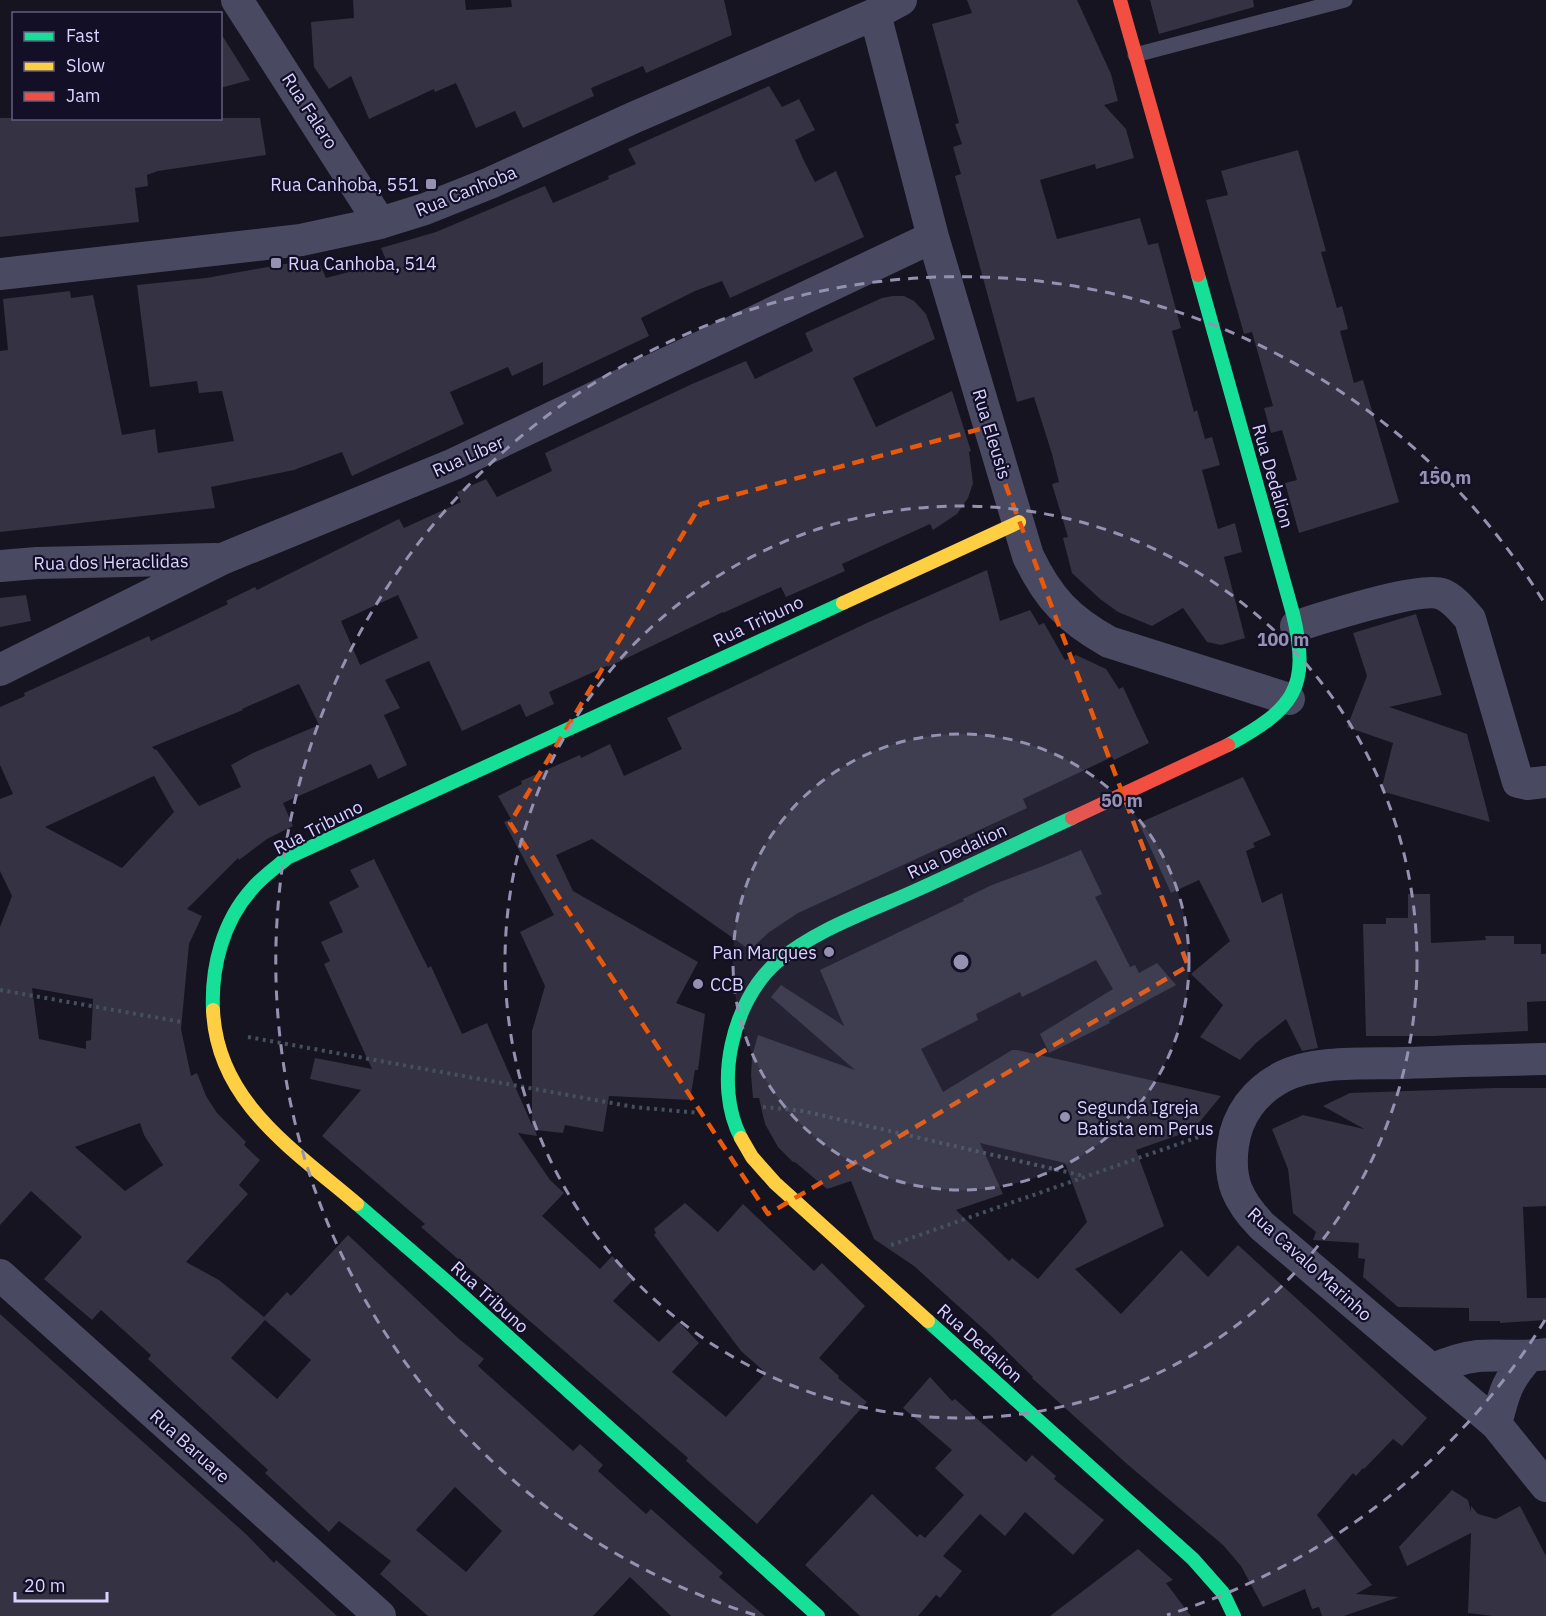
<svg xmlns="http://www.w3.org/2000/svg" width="1546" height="1616" font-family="'IBM Plex Sans',sans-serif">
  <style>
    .building { fill: #343243; fill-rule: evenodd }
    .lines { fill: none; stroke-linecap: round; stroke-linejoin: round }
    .path { stroke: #44505f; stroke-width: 4; stroke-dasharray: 3 4.5; stroke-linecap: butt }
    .lane { stroke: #4a4962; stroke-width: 15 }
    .street { stroke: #4a4962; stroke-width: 32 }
    .fast { stroke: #16e098; stroke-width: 14 }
    .slow { stroke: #ffcf43; stroke-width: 14 }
    .jam { stroke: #f24e42; stroke-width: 14 }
    .marked { fill: none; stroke: #e8590c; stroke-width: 4.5; stroke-dasharray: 12 8; stroke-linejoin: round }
    .ring { fill: none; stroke: #9591b1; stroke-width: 3; stroke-dasharray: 10 8 }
    .poi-dot { fill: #9591b1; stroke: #130f26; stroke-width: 2 }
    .labels { text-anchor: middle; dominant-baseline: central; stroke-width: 4.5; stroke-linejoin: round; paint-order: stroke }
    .street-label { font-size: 18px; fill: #d9d4ff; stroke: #130f26 }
    .poi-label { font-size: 18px; fill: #d9d4ff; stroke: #130f26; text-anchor: start }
    .centre { fill: #9591b1; stroke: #130f26; stroke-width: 3 }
    .ring-label { font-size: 18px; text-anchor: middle; font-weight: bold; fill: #9591b1; stroke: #130f26; stroke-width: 4.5; stroke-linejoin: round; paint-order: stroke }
  </style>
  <rect width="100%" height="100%" fill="#161421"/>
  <path class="building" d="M353,0H465L466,10L512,7L511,0H724L732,35L646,73L643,66L591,88L594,96L523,128L515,111L476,128L456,83L435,92L434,89L369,119L351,76L329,89L314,67L311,22L354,18Z
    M967,0H1077L1111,74L1118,101L1104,105L1126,129L1134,158L1096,169L1095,164L1040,180L1057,239L1140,218L1148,245L1158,243L1181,328L1172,331L1194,412L1197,410L1205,439L1212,437L1220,465L1202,470L1218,529L1235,523L1242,552L1224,557L1245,638L1221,645L1207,642L1183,608L1152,626L1118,612L1100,599L1072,573L1063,538L1068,537L1052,484L1059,482L1052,454L1034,397L1017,402L955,176L961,174L953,147L962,144L955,124L959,123L932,24L972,13Z
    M1150,0H1253L1254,7L1159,34Z
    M220,32L250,80L220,88Z
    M769,86L782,107L799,99L815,130L795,140L804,161L815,182L836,171L864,237L730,298L722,281L695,291L641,318L649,336L543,386V362L512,376L508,367L450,392L464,424L352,476L342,452L294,470L211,487L215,508L0,532V351L8,350L3,299L70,291L71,298L93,295L122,435L155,429L158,453L234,441L222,391L199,393L197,381L150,387L137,285L206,278L284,264L319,262L326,278L387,262L381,248L436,232L545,186L553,203L609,179L608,176L636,164L628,149Z
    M0,118H260L266,155L158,171L147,175L148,186L135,188L139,222L0,237Z
    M1298,150L1326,251L1321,252L1337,308L1342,306L1348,329L1340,331L1354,383L1363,380L1399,502L1299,533L1285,483L1297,480L1282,430L1271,433L1264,408L1273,406L1252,332L1244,334L1206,200L1228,195L1221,171Z
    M893,296H904L914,301L926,314L935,339L853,378L876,427L952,391L971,451L969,452L973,483L968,498L957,514L933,530L930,524L842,564L845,571L786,597L781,587L723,613V612L608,667L607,666L549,692L554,704L526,717L520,704L462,731L429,661L385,680L400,708L384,715L407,765L378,779L371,764L283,803L293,826L267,839L239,860L238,858L187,909L202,916L189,944L181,1029L191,1076L197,1073L206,1096L217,1113L246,1142L244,1145L260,1160L239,1185L248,1194L186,1262L219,1280L264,1317L287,1292L291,1296L348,1235L459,1339L484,1359L478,1366L573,1451L580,1444L603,1465L598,1471L646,1514L651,1509L723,1573L719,1577L765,1616H671L630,1577L593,1616H428L380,1574L391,1561L339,1521L329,1532L265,1473L268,1470L148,1359L151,1355L101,1310L92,1320L44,1279L82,1237L31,1191L0,1225V927L12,896L0,871V799L13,794L0,765V707L25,696L24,693L149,636L151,641L228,604L226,601L255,587L257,590L399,519L404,528L461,502L457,492L486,479L497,497L552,471L545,453L692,384L746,361L755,379L813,351L805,333L882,298ZM398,595L418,638L360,665L341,621ZM299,684L319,725L253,753L231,765L241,787L199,806L156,749L155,750L152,747L243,710L242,709ZM154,776L174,812L122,868L45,827ZM32,988L93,999L91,1040L86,1041V1049L39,1039ZM140,1123L144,1135L163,1165L125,1191L75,1147ZM265,1320L311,1360L277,1399L231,1358ZM455,1487L502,1531L466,1572L416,1530Z
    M987,570L1000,621L1030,610L1039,625L1044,623L1065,660L1076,655L1106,669L1119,689L1123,687L1149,743L1114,760L1112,757L1023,799L1027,808L798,913L768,933L750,950L592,839L556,855L573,891L698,962L676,1003L705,1014L698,1070H695L690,1100L609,1096L603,1132L565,1125L563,1133L535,1130L537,1136L518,1133L550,1180L564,1193L542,1216L600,1269L612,1256L635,1278L613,1301L659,1342L679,1322L699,1343L672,1372L726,1417L766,1373L741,1351L654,1235L656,1233L654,1229L685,1203L718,1232L743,1204L814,1271L822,1263L865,1306L819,1358L839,1376L838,1378L867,1402L757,1524L686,1461L688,1458L421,1227L425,1224L322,1136L361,1090L310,1079L315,1058L372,1069L324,964L330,961L321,942L343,932L329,902L359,887L350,870L374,859L428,968L431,966L462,1034L487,1023L532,1125V1031L545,986L520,932L554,915L504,822L511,819L498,796L522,784L521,781L580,755L581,758L610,744L624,776L682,749L667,718L869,622Z
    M26,595L31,621L0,627V598Z
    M1416,614L1442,695L1389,707L1467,734L1490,822L1381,791L1393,743L1347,727L1367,676L1353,633Z
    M1243,777L1271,835L1253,843L1255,847L1246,851L1262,903L1282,893L1318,1048L1302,1051L1286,1019L1256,1043L1240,1060L1200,1037L1223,1005L1191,974L1230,941L1199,880L1171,893L1139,823Z
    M1081,850L1102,894L1095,897L1130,967L1135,965L1139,973L1157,963L1176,985L1109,1021L1110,1023L1049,1053L1040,1034L1113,989L1096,960L1022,997L1020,992L976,1014L978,1020L921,1049L943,1092L1012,1050H1017L1221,1096L1193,1130L1136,1150L1164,1226L1075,1269L1121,1314L1181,1250L1208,1277L1238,1245L1427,1418L1402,1446L1393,1439L1364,1469L1363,1468L1356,1476L1353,1473L1317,1515L1372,1585L1356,1594L1399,1597L1344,1616H1322L1319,1607L1312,1609L1305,1589L1263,1607L1241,1566L1223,1545L1127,1464L1032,1378L1033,1377L988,1333L914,1266L874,1239L851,1181L827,1189L795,1162H793L778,1147L765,1124L759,1098H753L751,1075L752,1057L758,1035L855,1070L771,997L781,985L844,1026L820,970L964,901L963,899L992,885L1043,866ZM980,1143L1065,1163L1087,1222L1038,1279L1012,1258L1009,1261L956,1210L1003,1194Z
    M1408,894H1430L1431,943L1486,940L1485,936H1514V944H1541V954H1546V1001L1527,1002L1528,1031L1434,1036H1366L1363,924H1386V918H1408Z
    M1494,1088H1546V1206L1523,1207L1527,1298H1546V1320L1500,1323V1321H1469V1308L1398,1307L1363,1277L1365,1259L1358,1258L1359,1243L1313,1240L1316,1232L1293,1213L1288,1169L1272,1129L1303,1115L1364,1129L1323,1106L1350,1093Z
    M0,1314L247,1535L274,1563L276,1560L337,1616H0Z
    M930,1377L952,1401L955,1399L1026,1462L1032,1455L1056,1476L1054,1479L1104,1520L1073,1555L1025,1512L1005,1536L980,1514L943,1556L962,1571L940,1598L936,1595L918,1616H860L805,1565L872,1494L917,1537L920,1534L925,1538L964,1495L935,1468L952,1450L903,1408Z
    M1452,1490L1468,1500L1471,1512V1506L1478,1514L1496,1519L1520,1506L1546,1556V1616H1493L1468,1613L1471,1533L1407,1566L1399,1547Z
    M1138,1549L1173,1580L1166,1583L1191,1616H1050Z"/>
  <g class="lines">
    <path class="path" d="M0,990L182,1022
      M248,1037L634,1107L699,1113
      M763,1107L803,1111L1084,1176
      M891,1245L1204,1135"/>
    <path class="lane" d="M1135,55L1345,0"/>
    <path class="street" d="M237,0L380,223
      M875,14L933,237L1028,556C1048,598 1068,619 1109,642L1289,699
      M0,274L301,240L380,223L425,209L490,183L635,117L875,14L901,0
      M0,566L37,563L215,559
      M1296,626C1323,618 1420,586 1442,594C1454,599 1462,610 1470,619L1518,782L1527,784L1546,782
      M0,670L222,559L454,464L933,237
      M1546,1059C1499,1060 1451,1061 1404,1063C1368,1064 1314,1060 1282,1077C1255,1091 1237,1115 1233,1145C1228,1181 1238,1201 1262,1226L1496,1424L1546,1486
      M0,1275L380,1616
      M1432,1370C1447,1363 1461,1358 1478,1356C1501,1354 1523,1358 1546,1354
      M1496,1424C1504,1393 1506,1382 1528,1357"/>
    <path class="fast" d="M1198,275L1293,614C1311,689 1293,709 1228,745
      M213,1010C211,967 223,921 252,889C262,877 275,868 287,858L843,603
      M741,1138C713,1085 732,1001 777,962C818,928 871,911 919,889C970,866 1021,841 1072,818
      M357,1204L452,1286L818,1616
      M928,1321L1193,1559L1223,1593L1234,1616"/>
    <path class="slow" d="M843,603L1019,522
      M213,1010C217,1102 294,1150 357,1204
      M741,1138L752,1157L775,1183L928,1321"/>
    <path class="jam" d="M1120,0L1198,275
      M1072,818L1228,745"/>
  </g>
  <path class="marked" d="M984,428L1188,966L768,1214L510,823L701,504Z"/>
  <circle cx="961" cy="962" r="228" fill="#9591b1" fill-opacity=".12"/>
  <g class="ring">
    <circle cx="961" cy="962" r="228"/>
    <circle cx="961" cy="962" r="456"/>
    <path d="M1545 1320A685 685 0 0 1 1167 1615M755 1615A685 685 0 1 1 1545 604"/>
  </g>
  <g class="poi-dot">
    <rect x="425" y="178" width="12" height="12" rx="3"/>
    <rect x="270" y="257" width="12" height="12" rx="3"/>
    <circle cx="829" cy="952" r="6"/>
    <circle cx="698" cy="984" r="6"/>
    <circle cx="1065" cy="1117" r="6"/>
  </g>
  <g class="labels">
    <g class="street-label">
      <text transform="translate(310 111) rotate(57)">Rua Falero</text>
      <text transform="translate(466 191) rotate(-22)">Rua Canhoba</text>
      <text transform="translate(992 434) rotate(73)">Rua Eleusis</text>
      <text transform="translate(468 456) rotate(-24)">Rua Líber</text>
      <text transform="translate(1273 476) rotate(74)">Rua Dedalion</text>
      <text transform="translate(111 562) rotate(-1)">Rua dos Heraclidas</text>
      <text transform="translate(758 621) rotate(-25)">Rua Tribuno</text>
      <text transform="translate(318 827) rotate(-27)">Rua Tribuno</text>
      <text transform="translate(957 851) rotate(-25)">Rua Dedalion</text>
      <text transform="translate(1310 1264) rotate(42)">Rua Cavalo Marinho</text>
      <text transform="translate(490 1297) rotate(42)">Rua Tribuno</text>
      <text transform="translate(980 1343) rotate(42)">Rua Dedalion</text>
      <text transform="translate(190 1446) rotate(42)">Rua Baruare</text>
    </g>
    <g class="poi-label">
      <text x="419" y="184" text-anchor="end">Rua Canhoba, 551</text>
      <text x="288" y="263">Rua Canhoba, 514</text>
      <text x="817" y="952" text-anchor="end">Pan Marques</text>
      <text x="710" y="984">CCB</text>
      <text x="1077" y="1107">Segunda Igreja<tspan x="1077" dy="21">Batista em Perus</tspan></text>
    </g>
  </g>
  <circle cx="961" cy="962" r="9" class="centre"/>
  <g class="ring-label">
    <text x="1445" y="484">150 m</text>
    <text x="1283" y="646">100 m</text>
    <text x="1122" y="807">50 m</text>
  </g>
  <rect x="12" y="12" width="210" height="108" fill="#130f26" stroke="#625e7d" stroke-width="1.5"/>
  <rect x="24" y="32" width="30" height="9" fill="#16e098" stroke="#625e7d" stroke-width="1.5"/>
  <text x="66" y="42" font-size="18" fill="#d9d4ff">Fast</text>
  <rect x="24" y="62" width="30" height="9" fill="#ffcf43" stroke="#625e7d" stroke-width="1.5"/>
  <text x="66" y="72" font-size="18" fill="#d9d4ff">Slow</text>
  <rect x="24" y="92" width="30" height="9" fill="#f24e42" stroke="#625e7d" stroke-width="1.5"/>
  <text x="66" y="102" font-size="18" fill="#d9d4ff">Jam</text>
  <path d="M15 1592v9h92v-9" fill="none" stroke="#d9d4ff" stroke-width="3"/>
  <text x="24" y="1592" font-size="18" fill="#d9d4ff" stroke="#130f26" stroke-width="4.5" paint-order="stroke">20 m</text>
</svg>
